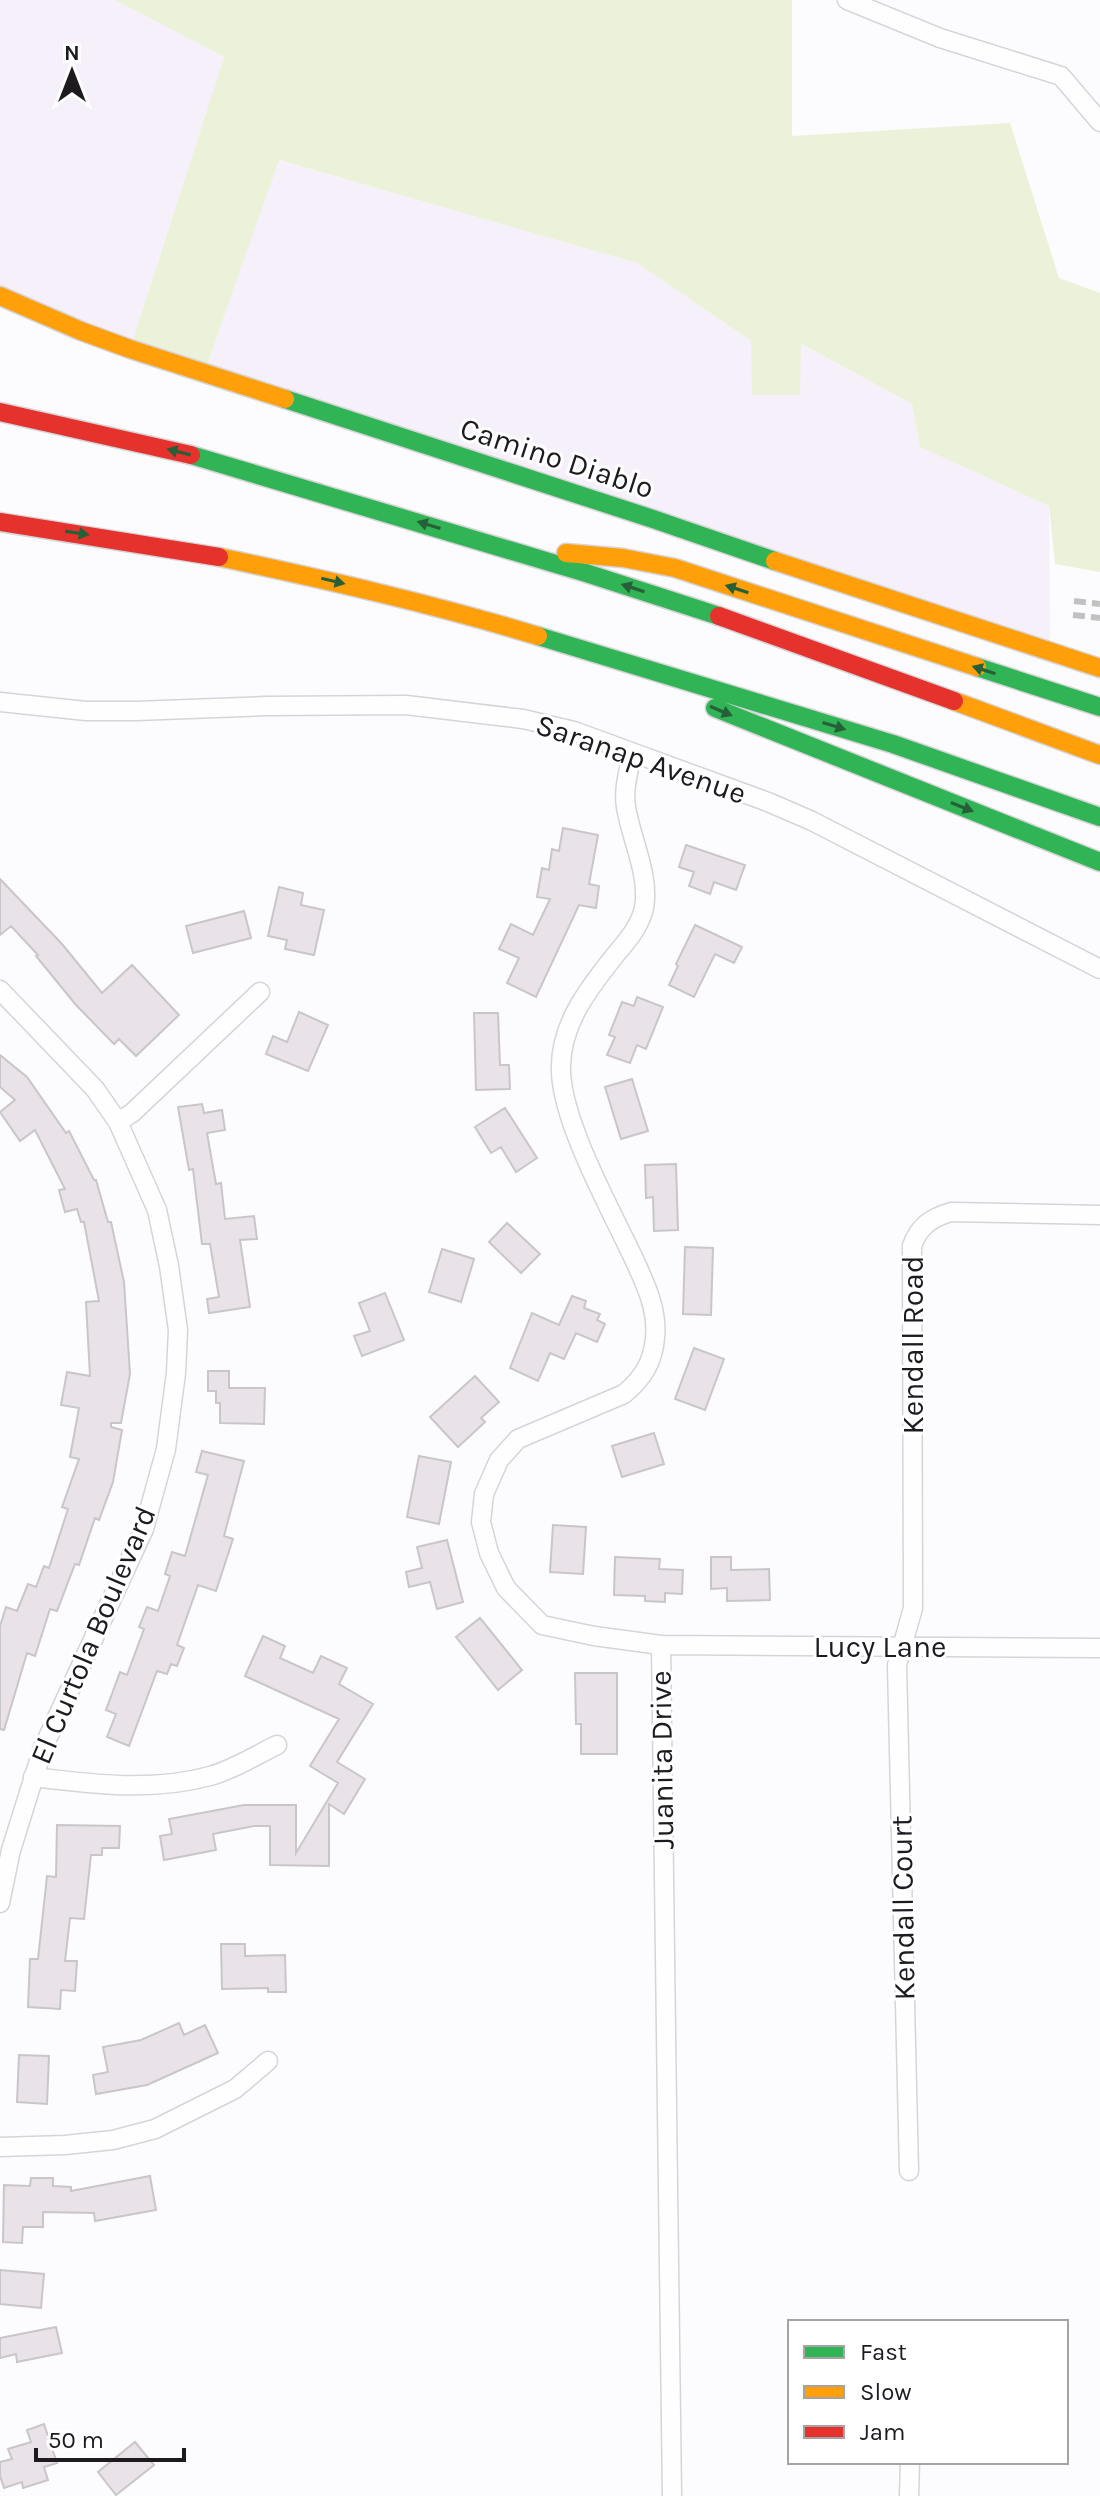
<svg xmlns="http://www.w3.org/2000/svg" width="1100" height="2496" font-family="Karla,sans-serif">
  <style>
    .built { fill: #f5f0fa }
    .green { fill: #ecf2da }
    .building { fill: #eae2e9; stroke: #c9c6c9; stroke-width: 2 }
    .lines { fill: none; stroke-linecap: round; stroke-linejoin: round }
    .street-casing { stroke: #d6d4d9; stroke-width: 21 }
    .fast-casing { stroke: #d6d4d9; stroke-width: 21 }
    .slow-casing { stroke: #d6d4d9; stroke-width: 21 }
    .jam-casing { stroke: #d6d4d9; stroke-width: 21 }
    .street { stroke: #fffeff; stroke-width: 18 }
    .fast { stroke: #30b455; stroke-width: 18 }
    .slow { stroke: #ff9f0a; stroke-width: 18 }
    .jam { stroke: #e5322d; stroke-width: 18 }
    .rail { stroke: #c1c1c2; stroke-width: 6; stroke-dasharray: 12 6; stroke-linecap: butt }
    .oneway { fill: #265f38 }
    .labels { text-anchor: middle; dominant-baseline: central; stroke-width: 6; stroke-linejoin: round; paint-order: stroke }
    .street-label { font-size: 30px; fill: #1d1a20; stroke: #fff }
  </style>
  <rect width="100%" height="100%" fill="#fcfbfd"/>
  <path class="built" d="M0,0H115L224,57L130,349L0,296Z
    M278,160L637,263L751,341L800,344L912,404L920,447L1049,506L1050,651L204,373Z"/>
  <path class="green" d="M115,0H792V136L1010,123L1059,278L1100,293V572L1055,564L1049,506L920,447L912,404L801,344L800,395H752L751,341L637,263L279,160L204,373L130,349L224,57Z"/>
  <path class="building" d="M563,828L598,835L589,884L599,886L596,908L579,905L536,997L507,983L519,958L499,949L511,924L533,935L550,899L537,897L542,868L549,870L552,849L559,851Z
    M686,845L745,865L736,890L714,882L710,894L689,886L694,872L679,867Z
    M0,879L62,944L102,993L132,965L179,1015L136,1056L119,1039L114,1044L76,1005L36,956L38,955L11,926L0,935Z
    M279,887L303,893L301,905L324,910L314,955L285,949L287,940L268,936Z
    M244,911L251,938L193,953L186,926Z
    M695,925L742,947L734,963L715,954L694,997L669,985L678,966L676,964Z
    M637,997L663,1007L646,1049L637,1045L630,1063L607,1055L615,1037L609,1035L622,1002L634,1006Z
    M299,1012L328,1025L308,1071L266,1054L273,1036L287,1042Z
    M474,1013H498L500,1065H509L510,1089L476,1090Z
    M0,1055L27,1077L66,1133L69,1131L94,1180H96L108,1222H111L124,1282L130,1374L121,1423H111V1427L122,1430L113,1482L99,1520L95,1518L79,1565L75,1564L57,1611L50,1609L35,1656L27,1653L4,1730L0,1729V1626L6,1607L17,1611L28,1584L36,1587L44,1566L49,1568L68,1509L62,1507L79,1459L70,1457L79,1408L61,1405L67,1372L90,1376L86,1302L99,1301L84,1222H81L77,1209L65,1212L59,1190L65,1189L35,1130L20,1141L0,1112L15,1100L0,1087Z
    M632,1079L648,1131L621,1139L605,1087Z
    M202,1104L204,1113L222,1110L225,1130L207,1133L216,1184L221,1183L225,1219L254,1216L257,1239L240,1240L250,1307L209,1313L207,1299L219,1297L210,1244H202L193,1169L189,1170L178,1107Z
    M505,1108L537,1158L516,1172L501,1147L491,1153L475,1127Z
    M676,1164L678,1230L654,1231L653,1197L646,1198L645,1165Z
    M507,1223L540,1254L521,1273L489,1242Z
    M685,1247L713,1248L711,1315L683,1314Z
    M442,1249L474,1259L461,1302L429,1292Z
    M385,1293L404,1340L362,1356L354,1336L370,1331L359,1303Z
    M572,1296L586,1301L584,1308L600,1314L597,1320L605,1324L597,1342L576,1333L564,1359L550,1353L538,1381L510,1368L532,1313L559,1325Z
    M694,1348L724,1359L705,1410L675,1399Z
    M208,1371H229V1388H265L264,1424L220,1423V1403H216V1391H208Z
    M475,1376L499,1402L481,1418L485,1422L458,1447L430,1417Z
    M654,1433L664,1464L622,1477L612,1446Z
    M202,1451L244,1461L224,1536L233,1539L216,1591L198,1585L177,1645L184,1648L177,1666L171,1664L167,1674L157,1671L129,1746L107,1737L116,1714L106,1710L120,1672L127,1675L144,1629L139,1627L147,1607L158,1611L170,1576L165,1574L172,1552L185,1556L208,1475L196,1472Z
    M419,1456L451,1462L439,1524L407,1517Z
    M553,1525L586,1527L583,1574L550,1572Z
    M447,1540L463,1602L437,1609L430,1582L409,1587L406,1572L422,1568L417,1547Z
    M615,1557L660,1559L659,1569L683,1570L682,1594L665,1593V1602L645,1601V1596L614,1595Z
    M711,1557H731V1570L769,1569L770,1600L727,1601V1588L711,1589Z
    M480,1618L522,1670L498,1690L456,1637Z
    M263,1636L285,1646L280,1658L313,1673L321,1656L347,1668L339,1684L373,1704L337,1762L365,1779L344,1814L329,1804V1866L270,1865V1826H254L213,1834L216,1850L164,1860L160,1836L172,1834L169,1819L244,1805H296V1853L338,1783L310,1766L339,1719L245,1676Z
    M575,1673H617V1754H581V1724H576Z
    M57,1825L120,1826L119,1848H102V1855H91L84,1919L70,1918L65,1961H77L75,1991L61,1990L60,2009L28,2007L30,1959H38L47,1876L56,1877Z
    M221,1944H245V1956L285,1955L286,1992H268V1988L222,1989Z
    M179,2023L184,2035L205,2025L218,2053L147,2085L96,2094L93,2075L108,2072L103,2047L141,2040Z
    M19,2055L49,2056L47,2104L17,2102Z
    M150,2176L156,2210L95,2221L94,2213L43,2212V2227H23L22,2243L3,2242L4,2185L30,2186L31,2178H53V2186L71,2187V2191Z
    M0,2270L44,2274L41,2308L0,2304Z
    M56,2327L62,2353L17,2362L16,2354L0,2358V2338Z
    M44,2424L57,2463L44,2467L48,2480L23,2488L22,2482L4,2488L0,2476V2462L12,2459L8,2449L31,2442L27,2430Z
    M135,2442L154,2465L116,2495L98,2472Z"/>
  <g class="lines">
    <defs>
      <path id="street" d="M847,0L940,38L1061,76L1100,122
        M0,702L86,711H136L266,706L406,705L523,719L574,731L768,802L812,821L1100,969
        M632,753C629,771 623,789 626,807C631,839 650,875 644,908C640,926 628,940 616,954C589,988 559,1025 561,1072C563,1124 610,1208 633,1257C645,1283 658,1309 655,1338C653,1363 642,1379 624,1394L518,1439L499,1460L484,1494L481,1522L489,1553L506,1588L542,1625L594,1636L661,1645L1100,1648
        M0,990L95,1089L118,1122L157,1210L169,1266L178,1330L176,1373L166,1449L144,1529L43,1748L11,1850L0,1903
        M118,1122L132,1113L260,992
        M661,1645L672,2496
        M33,1777C91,1784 152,1792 210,1776C233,1770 256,1755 277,1745
        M0,2147L65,2145L113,2140L155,2129L235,2089L268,2061
        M909,2171L897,1665L913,1608L912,1246C919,1226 931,1218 951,1212L1100,1215
        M909,2496L910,2462"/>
      <path id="fast" d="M285,399L653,519L775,561
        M191,455L586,573L719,616
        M538,636L893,744L1100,817
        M977,667L1100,707
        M715,708L1100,862"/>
      <path id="slow" d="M0,296L81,331L130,349L285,399
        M566,553L623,558L675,568L977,667
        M219,557C327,580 433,604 538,636
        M775,561L1100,668
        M954,701L1100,755"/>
      <path id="jam" d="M0,412L191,455
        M0,522L219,557
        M719,616L954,701"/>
    </defs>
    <use href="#street" class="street-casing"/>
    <use href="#fast" class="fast-casing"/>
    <use href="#slow" class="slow-casing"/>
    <use href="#jam" class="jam-casing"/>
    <use href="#street" class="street"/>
    <use href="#fast" class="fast"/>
    <use href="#slow" class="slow"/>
    <use href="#jam" class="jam"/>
    <path class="rail" d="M1074,601L1100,604
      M1073,615L1100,618"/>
  </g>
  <defs><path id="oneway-solid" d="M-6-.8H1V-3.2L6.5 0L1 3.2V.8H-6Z" transform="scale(2)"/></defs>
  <g class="oneway">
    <use href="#oneway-solid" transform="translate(179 452) rotate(-166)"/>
    <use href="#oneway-solid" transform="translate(429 525) rotate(-163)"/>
    <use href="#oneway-solid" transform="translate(77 533) rotate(9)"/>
    <use href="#oneway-solid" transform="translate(333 581) rotate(13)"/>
    <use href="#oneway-solid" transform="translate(633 588) rotate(-162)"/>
    <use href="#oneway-solid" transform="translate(737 589) rotate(-162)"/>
    <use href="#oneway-solid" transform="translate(984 670) rotate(-162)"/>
    <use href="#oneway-solid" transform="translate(721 711) rotate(23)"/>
    <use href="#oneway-solid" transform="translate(834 726) rotate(17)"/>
    <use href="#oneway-solid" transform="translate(962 807) rotate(22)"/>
  </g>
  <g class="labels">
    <g class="street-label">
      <text transform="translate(557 458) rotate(18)">Camino Diablo</text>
      <text transform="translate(641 759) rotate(19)">Saranap Avenue</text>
      <text transform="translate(913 1345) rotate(-90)">Kendall Road</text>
      <text transform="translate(93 1635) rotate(-67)">El Curtola Boulevard</text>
      <text x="880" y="1647">Lucy Lane</text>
      <text transform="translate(662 1760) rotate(-91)">Juanita Drive</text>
      <text transform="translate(903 1908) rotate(-91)">Kendall Court</text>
    </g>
  </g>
  <rect x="788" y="2320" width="280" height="144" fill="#ffffff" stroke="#a5a3a6" stroke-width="2"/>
  <rect x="804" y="2346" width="40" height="12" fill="#30b455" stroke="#a5a3a6" stroke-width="2"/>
  <text x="860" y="2360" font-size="24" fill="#1d1a20">Fast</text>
  <rect x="804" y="2386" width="40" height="12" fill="#ff9f0a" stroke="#a5a3a6" stroke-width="2"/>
  <text x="860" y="2400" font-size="24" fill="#1d1a20">Slow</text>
  <rect x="804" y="2426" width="40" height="12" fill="#e5322d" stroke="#a5a3a6" stroke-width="2"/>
  <text x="860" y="2440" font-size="24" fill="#1d1a20">Jam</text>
  <g transform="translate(72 72)" stroke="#ffffff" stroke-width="6" paint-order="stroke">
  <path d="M0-6L14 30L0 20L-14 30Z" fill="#1d1a20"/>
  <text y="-12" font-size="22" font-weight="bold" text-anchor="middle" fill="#1d1a20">N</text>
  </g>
  <path d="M36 2448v12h148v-12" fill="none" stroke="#1d1a20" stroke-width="4"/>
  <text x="48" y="2448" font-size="24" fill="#1d1a20" stroke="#ffffff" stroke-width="6" paint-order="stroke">50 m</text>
</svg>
